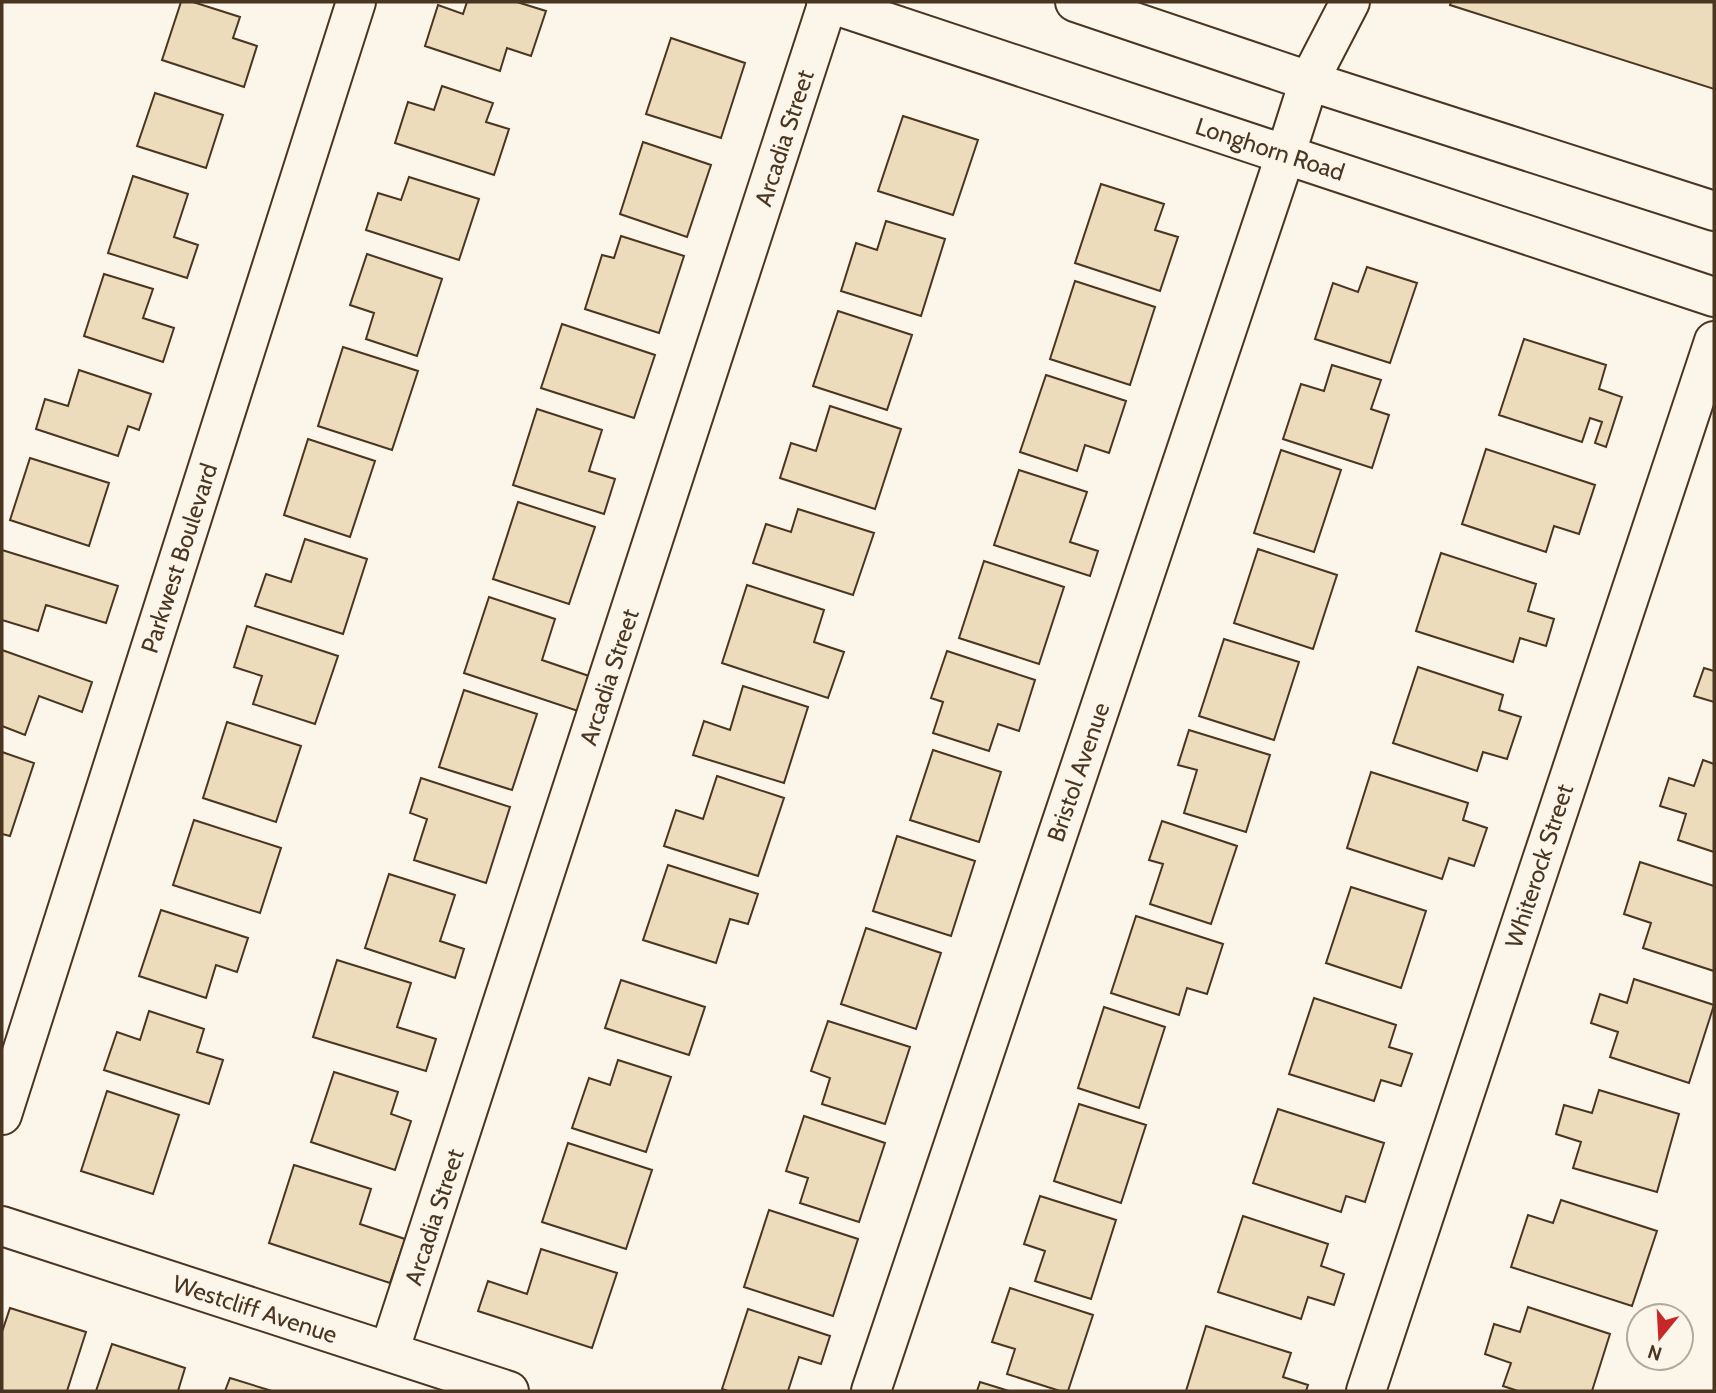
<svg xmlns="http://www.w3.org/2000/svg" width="1716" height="1393" font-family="Cabin,sans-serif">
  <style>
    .building { fill: #ecdcbc; stroke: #4a3520; stroke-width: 2 }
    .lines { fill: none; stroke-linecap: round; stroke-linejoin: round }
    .minor-casing { stroke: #4a3520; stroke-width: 42 }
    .major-casing { stroke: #4a3520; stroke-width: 42 }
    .minor { stroke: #fbf6e9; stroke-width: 38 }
    .major { stroke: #fbf6e9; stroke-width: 38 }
    .labels { text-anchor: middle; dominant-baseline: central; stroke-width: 5; stroke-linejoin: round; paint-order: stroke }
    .street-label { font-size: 24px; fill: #4a3520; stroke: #fbf6e9 }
  </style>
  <rect width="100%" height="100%" fill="#fbf6e9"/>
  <path class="building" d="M181,2H193L240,17L233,38L257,46L244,87L162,60Z
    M467,2H517L546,11L531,56L507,48L500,71L425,46L438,5L463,14Z
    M1451,2H1714V89L1450,5Z
    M671,38L745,63L721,138L646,114Z
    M442,86L493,103L486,122L509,129L494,175L395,143L408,102L434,110Z
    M155,93L223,115L206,168L137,146Z
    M903,116L978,140L953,215L878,191Z
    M643,142L711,165L687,237L620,214Z
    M133,176L188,194L174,237L198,245L187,278L108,253Z
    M409,177L479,199L459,260L366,230L378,193L401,200Z
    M1101,184L1164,204L1155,230L1178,237L1160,291L1075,263Z
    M886,221L945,239L921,316L841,291L856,243L877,250Z
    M621,236L684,256L659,333L585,309L602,255L614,258Z
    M367,254L442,279L417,356L366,339L374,313L350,305Z
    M1367,267L1417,283L1390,363L1315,339L1333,283L1358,292Z
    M104,274L153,289L143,318L174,328L163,362L84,336Z
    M1075,281L1155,307L1130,385L1050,359Z
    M838,311L912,335L887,410L813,386Z
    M562,324L655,355L634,418L541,388Z
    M1524,339L1606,365L1599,389L1622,397L1606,447L1595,443L1602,422L1590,418L1582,442L1499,415Z
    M343,347L418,371L392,450L318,426Z
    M1332,365L1381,380L1371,409L1389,415L1372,468L1283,439L1301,384L1324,391Z
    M79,370L151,394L139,430L128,426L118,456L36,429L45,399L68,406Z
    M1046,375L1126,401L1109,453L1085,445L1077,471L1020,452Z
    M830,406L901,429L875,509L780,478L791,443L816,451Z
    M537,409L602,430L589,471L615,479L604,514L513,485Z
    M308,439L375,461L350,537L284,515Z
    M1486,449L1595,485L1579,534L1554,526L1546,552L1462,524Z
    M1281,450L1341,470L1314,552L1254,533Z
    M30,458L109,483L89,546L10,520Z
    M1019,470L1087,492L1070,542L1098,551L1090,576L994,545Z
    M518,502L595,527L569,604L493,579Z
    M798,509L874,533L853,595L753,563L766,524L791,532Z
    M305,539L367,559L343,634L255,606L266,574L291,582Z
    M1258,549L1337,575L1313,649L1234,623Z
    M2,550L118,586L106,623L46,605L38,631L2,620Z
    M1441,553L1536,584L1528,611L1554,619L1546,646L1520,638L1513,662L1416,631Z
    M984,561L1064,587L1039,664L959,638Z
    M747,585L824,610L814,642L844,652L828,698L722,663Z
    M489,597L555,619L542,660L589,676L578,711L464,673Z
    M247,626L338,656L315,724L253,704L262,676L234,667Z
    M1224,639L1299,662L1274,740L1199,716Z
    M2,650L92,682L82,712L39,696L25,735L2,726Z
    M947,651L1035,680L1019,731L998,724L989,751L933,733L943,702L931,698Z
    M1418,667L1503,695L1499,710L1521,717L1507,759L1483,752L1477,771L1393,743Z
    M1704,668L1714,671V702L1694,696Z
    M743,686L808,707L784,783L693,755L704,721L730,730Z
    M464,690L537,714L512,790L439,767Z
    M227,722L301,746L276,822L203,798Z
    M1189,730L1270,755L1246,832L1184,813L1197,770L1178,765Z
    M933,750L1001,772L979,842L910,820Z
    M2,752L34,763L10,836L2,834Z
    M1703,760L1714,764V852L1678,840L1686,814L1660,806L1669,778L1694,786Z
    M1371,772L1468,803L1463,820L1487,828L1474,866L1449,858L1442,879L1347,848Z
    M717,776L784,798L758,876L664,846L676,810L703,819Z
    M421,778L510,807L486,883L414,860L427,819L410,813Z
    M194,820L281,848L260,913L173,885Z
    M1162,821L1237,846L1211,924L1150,904L1163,864L1149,860Z
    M897,836L975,861L951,936L873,911Z
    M1640,862L1714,886V971L1643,948L1651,923L1624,914Z
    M668,865L758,894L748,924L730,919L716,963L643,940Z
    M389,874L455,895L440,941L464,949L455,978L365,948Z
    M1351,887L1426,911L1401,988L1326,963Z
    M161,910L248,938L237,972L216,965L206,998L139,976Z
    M1136,916L1223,944L1207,994L1187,988L1179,1015L1111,993Z
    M866,928L941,953L916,1029L841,1004Z
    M337,960L411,983L397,1027L436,1039L426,1071L313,1037Z
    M1634,979L1714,1005L1689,1083L1610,1057L1618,1032L1591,1023L1600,994L1627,1003Z
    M621,980L705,1007L689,1055L605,1028Z
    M1314,998L1396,1025L1389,1047L1412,1054L1401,1086L1381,1080L1374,1101L1289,1074Z
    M1104,1007L1165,1027L1139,1108L1078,1088Z
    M149,1011L204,1029L197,1052L223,1060L209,1104L104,1070L117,1032L140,1040Z
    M828,1021L910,1047L885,1124L822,1104L830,1078L811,1071Z
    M618,1060L671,1077L646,1152L572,1128L589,1078L610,1085Z
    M334,1072L398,1092L391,1114L411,1121L395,1170L311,1142Z
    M1599,1090L1679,1114L1657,1192L1573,1168L1581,1142L1556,1134L1564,1105L1592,1113Z
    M107,1091L179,1115L153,1194L81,1171Z
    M1079,1104L1146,1125L1121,1203L1054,1181Z
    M1278,1109L1384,1143L1365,1202L1346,1196L1341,1212L1253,1183Z
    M804,1116L885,1143L859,1222L800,1203L808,1178L786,1171Z
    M568,1143L652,1170L626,1249L542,1222Z
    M294,1165L371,1189L360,1224L405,1239L390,1283L269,1243Z
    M1040,1196L1116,1220L1091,1299L1035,1281L1045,1251L1024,1244Z
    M1561,1200L1657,1231L1632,1306L1511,1267L1528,1215L1553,1223Z
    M769,1210L858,1239L833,1316L744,1287Z
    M1243,1216L1328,1244L1321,1266L1344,1274L1334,1305L1308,1297L1301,1319L1218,1292Z
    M541,1249L617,1273L592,1348L478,1311L488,1281L527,1294Z
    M1010,1288L1093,1315L1068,1391H1060L1007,1374L1015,1349L992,1342Z
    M1528,1307L1610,1334L1592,1391H1518L1503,1386L1511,1363L1485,1354L1494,1324L1520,1332Z
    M10,1308L86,1332L67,1391H2V1332Z
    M748,1309L830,1336L821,1364L799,1357L788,1391H728L722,1389Z
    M1206,1326L1291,1353L1283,1377L1308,1385L1306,1391H1186Z
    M112,1344L185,1368L178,1391H96Z
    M230,1378L272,1391H225Z
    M980,1382L1009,1391H977Z"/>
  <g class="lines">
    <defs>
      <path id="minor" d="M1309,81L1350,2
        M2,1115L356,2
        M2,1226L509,1391
        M389,1352L828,2
        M871,1391L1286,153
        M1366,1391L1714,341"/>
      <path id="major" d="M826,2L1714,297
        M1075,2L1309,81L1714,211
        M1286,153L1309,81"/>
    </defs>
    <use href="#minor" class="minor-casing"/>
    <use href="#major" class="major-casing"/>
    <use href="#minor" class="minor"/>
    <use href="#major" class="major"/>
  </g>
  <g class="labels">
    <g class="street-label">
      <text transform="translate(784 138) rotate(-72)">Arcadia Street</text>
      <text transform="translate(1270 149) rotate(18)">Longhorn Road</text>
      <text transform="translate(179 558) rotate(-72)">Parkwest Boulevard</text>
      <text transform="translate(609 677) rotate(-72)">Arcadia Street</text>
      <text transform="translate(1078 772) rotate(-71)">Bristol Avenue</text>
      <text transform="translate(1539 866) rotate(-72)">Whiterock Street</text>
      <text transform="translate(434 1217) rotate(-72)">Arcadia Street</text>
      <text transform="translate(255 1309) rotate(18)">Westcliff Avenue</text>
    </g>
  </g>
  <rect width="1716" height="1393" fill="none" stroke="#4a3520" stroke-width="7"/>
  <g transform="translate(1660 1337) rotate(198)"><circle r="33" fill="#fbf6e9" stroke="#b4a999" stroke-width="2"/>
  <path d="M0-5L12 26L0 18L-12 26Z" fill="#c62828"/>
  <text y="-10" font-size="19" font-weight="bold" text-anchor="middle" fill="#4a3520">N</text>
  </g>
</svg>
